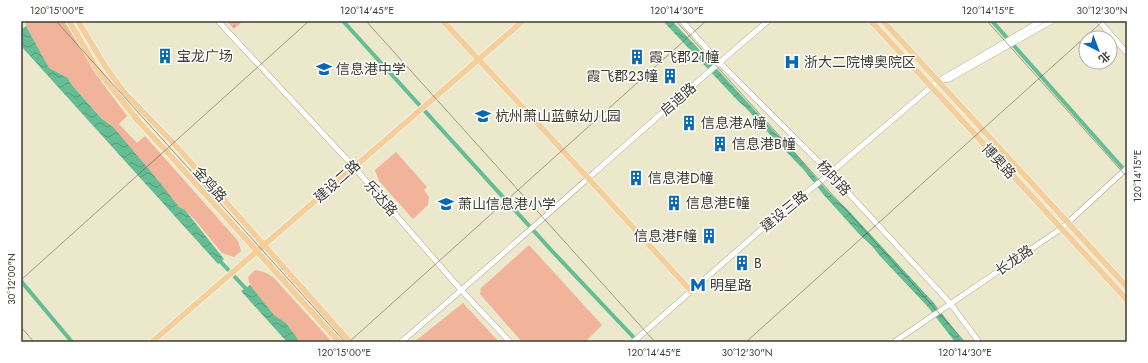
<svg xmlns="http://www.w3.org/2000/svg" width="1148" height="363" font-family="Jost,'Noto Sans SC',sans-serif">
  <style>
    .grass { fill: #f1b39a }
    .park { fill: url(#park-dots) }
    .water { fill: url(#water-waves) }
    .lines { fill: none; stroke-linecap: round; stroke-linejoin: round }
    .canal { stroke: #65bd94; stroke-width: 4 }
    .minor-casing { stroke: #aba88d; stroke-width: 6 }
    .major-casing { stroke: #fff; stroke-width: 7 }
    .minor { stroke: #fff; stroke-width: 5 }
    .major { stroke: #f4cf9b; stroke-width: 6 }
    .ticks { fill: none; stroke: #3e3d32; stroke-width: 1; stroke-opacity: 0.45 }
    .labels { text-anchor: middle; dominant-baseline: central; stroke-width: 3; stroke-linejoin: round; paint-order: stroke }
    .poi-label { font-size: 14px; fill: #3e3d32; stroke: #fff; text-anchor: start }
    .street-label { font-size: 14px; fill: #3e3d32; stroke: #fff }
    .neatline { fill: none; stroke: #3e3d32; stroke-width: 1.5 }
    .ticks-label { font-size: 10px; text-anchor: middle; fill: #3e3d32 }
  </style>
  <defs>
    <pattern id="park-dots" width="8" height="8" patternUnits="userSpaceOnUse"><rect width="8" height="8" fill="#f1b39a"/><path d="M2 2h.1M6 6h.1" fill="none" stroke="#c5937e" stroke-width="1.8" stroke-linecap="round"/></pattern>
    <pattern id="water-waves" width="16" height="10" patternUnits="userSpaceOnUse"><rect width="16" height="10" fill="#65bd94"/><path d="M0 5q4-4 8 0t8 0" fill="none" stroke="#559b79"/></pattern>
  </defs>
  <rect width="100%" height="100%" fill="#ebe8cb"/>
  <path class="grass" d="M26,21H64L103,84L127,116L119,124L137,143L145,136L238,241L241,251L234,257L222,253L195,220L185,210L179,207L162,185L71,84L68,78L49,68L26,26Z
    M396,152L427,187L424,190L429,197L428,205L413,219L379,181L375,170Z
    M529,245L602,325L585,342H522L480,294L481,288Z
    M255,270L264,272L273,277L332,342H300L286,323L274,315L250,285L248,277Z
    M463,303L499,342H414Z"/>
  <path class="park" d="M227,21H243L234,29Z"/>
  <path class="water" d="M663,21H672C714,64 753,110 795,153C812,172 827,193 847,209L933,302L964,342H955L928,307L880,256L872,246L859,234L823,194L803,169L773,138L745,107L738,101Z
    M26,26L49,68L68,78L71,84L102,119L113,127L162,185L179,207L185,210L224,259L218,264L21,46V30Z
    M250,285L274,315L286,323L300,342H287L241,291Z"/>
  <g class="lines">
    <path class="canal" d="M343,21L552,251L638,342
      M992,21L1127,173
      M218,259L249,292
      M21,281L72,342"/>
    <defs>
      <path id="minor" d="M218,21L354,167L462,291L510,342
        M682,21L719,62L830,173L950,303L979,342
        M1099,21L1127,53
        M942,79L1041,21
        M401,342C525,237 644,126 768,21
        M633,342L763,228L822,180L938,81L949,79L1052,21
        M894,342L1062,228L1127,168"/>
      <path id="major" d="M69,21L98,71L140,123L168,153L339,342
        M78,21L105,66L123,91L177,147L350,342
        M443,21L588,178L691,291
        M871,21L1127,300
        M883,21L1127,287
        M152,342L523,21"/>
    </defs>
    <use href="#minor" class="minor-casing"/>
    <use href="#major" class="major-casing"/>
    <use href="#minor" class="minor"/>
    <use href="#major" class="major"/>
  </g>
  <path class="ticks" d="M56,21L345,342M366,21L655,342M676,21L965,342M987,21L1127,177M21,280L309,21M21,327L34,342M349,342L706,21M746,342L1103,21"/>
  <defs>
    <symbol id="building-bare" viewBox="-9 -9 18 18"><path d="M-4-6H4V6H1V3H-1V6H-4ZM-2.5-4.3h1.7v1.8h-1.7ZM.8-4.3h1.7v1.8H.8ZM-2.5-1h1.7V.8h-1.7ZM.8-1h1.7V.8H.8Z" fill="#0868b4" stroke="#fff" stroke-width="2.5" paint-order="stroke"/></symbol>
    <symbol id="hospital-bare" viewBox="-9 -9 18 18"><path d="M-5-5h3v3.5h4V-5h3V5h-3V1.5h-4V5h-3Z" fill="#0868b4" stroke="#fff" stroke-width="2.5" paint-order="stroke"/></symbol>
    <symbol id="school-bare" viewBox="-9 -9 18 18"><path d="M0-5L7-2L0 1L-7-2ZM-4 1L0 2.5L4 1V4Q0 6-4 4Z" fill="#0868b4" stroke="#fff" stroke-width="2.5" paint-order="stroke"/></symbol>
    <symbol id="metro-bare" viewBox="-9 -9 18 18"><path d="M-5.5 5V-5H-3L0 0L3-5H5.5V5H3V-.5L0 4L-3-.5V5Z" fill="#0868b4" stroke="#fff" stroke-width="2.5" paint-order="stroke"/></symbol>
  </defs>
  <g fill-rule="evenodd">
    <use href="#building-bare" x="154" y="45" width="22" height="22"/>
    <use href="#building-bare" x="626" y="46" width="22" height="22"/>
    <use href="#hospital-bare" x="781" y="51" width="22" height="22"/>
    <use href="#school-bare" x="313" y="58" width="22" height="22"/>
    <use href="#building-bare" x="659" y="65" width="22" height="22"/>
    <use href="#school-bare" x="472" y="105" width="22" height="22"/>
    <use href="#building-bare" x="678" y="112" width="22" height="22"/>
    <use href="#building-bare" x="709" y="133" width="22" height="22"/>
    <use href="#building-bare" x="625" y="167" width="22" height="22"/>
    <use href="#building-bare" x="663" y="192" width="22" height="22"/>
    <use href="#school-bare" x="435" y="193" width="22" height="22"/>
    <use href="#building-bare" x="698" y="225" width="22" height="22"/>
    <use href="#building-bare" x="731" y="252" width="22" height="22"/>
    <use href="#metro-bare" x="687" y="274" width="22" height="22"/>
  </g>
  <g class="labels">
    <g class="poi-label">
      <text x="177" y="56">宝龙广场</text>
      <text x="649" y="57">霞飞郡21幢</text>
      <text x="804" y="62">浙大二院博奥院区</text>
      <text x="336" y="69">信息港中学</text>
      <text x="658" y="76" text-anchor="end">霞飞郡23幢</text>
      <text x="495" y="116">杭州萧山蓝鲸幼儿园</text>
      <text x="701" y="123">信息港A幢</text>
      <text x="732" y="144">信息港B幢</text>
      <text x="648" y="178">信息港D幢</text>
      <text x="686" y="203">信息港E幢</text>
      <text x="458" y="204">萧山信息港小学</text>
      <text x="697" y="236" text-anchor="end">信息港F幢</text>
      <text x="754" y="263">B</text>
      <text x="710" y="285">明星路</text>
    </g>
    <g class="street-label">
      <text transform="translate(678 99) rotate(-41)">启迪路</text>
      <text transform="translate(999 161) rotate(47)">博奥路</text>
      <text transform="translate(834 178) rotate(47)">杨时路</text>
      <text transform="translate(337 181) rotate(-41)">建设二路</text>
      <text transform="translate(210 184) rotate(48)">金鸡路</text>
      <text transform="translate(381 198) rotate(49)">乐达路</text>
      <text transform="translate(784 211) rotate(-39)">建设三路</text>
      <text transform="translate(1014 260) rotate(-34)">长龙路</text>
    </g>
  </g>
  <rect width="1148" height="363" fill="none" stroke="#ffffff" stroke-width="44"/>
  <g transform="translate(1098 50) rotate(138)"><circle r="19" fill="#ffffff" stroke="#b2b1ad"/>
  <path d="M0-3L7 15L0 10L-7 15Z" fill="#0868b4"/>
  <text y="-6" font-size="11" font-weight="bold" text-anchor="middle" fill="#3e3d32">北</text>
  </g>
  <rect x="22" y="22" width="1104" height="319" class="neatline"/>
  <g class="ticks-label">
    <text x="57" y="14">120°15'00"E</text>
    <text x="367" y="14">120°14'45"E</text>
    <text x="677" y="14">120°14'30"E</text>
    <text x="988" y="14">120°14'15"E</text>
    <text x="1102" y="14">30°12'30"N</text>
    <text transform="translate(1137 176) rotate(-90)" y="4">120°14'15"E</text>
    <text transform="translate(11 279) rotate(-90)" y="4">30°12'00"N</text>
    <text x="344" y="356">120°15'00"E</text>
    <text x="654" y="356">120°14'45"E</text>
    <text x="747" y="356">30°12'30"N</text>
    <text x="965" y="356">120°14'30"E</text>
  </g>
</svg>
